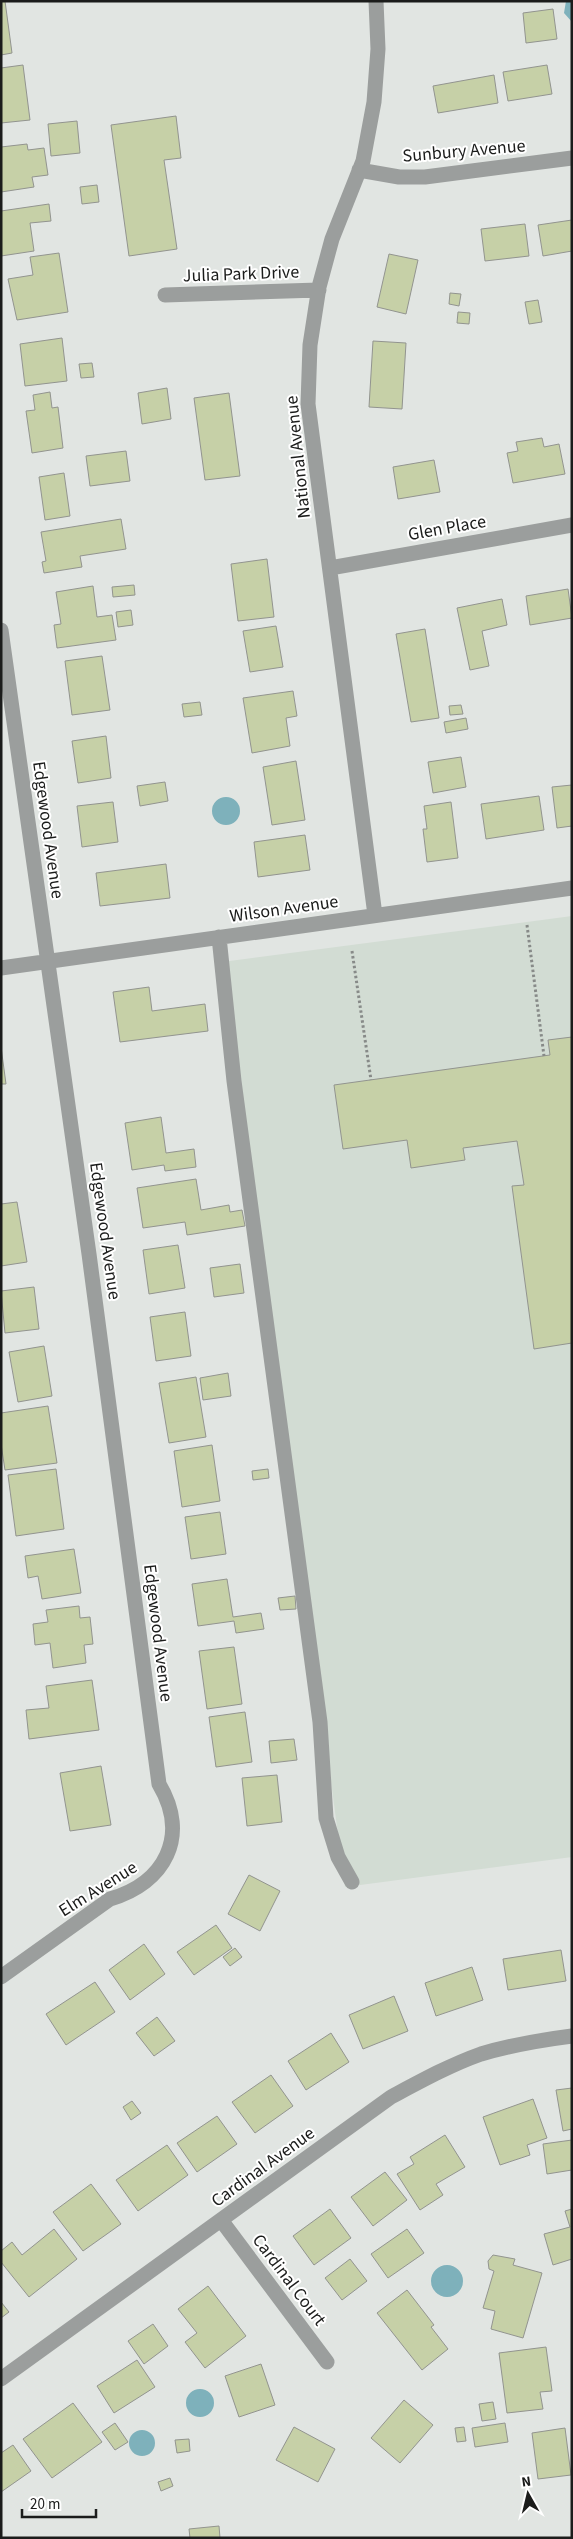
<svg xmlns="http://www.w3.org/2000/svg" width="573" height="2539" font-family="'Source Sans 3',sans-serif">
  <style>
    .built { fill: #d2dcd3 }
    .water { fill: #7eb1bb }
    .building { fill: #c6d0a7; stroke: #92948f }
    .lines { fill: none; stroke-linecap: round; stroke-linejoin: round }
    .path { stroke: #878a88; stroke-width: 3; stroke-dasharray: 2.5 2.5; stroke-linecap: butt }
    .minor { stroke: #9b9e9d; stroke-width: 15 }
    .labels { text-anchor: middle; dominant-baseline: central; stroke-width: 4; stroke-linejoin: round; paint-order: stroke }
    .street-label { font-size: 18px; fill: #1b1c1b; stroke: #fff }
  </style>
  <rect width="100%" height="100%" fill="#e1e5e2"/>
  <path class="built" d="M572,916V1857L345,1887L222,962Z"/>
  <path class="water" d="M566,1H572V22L564,13Z
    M212 811a14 14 0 1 1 28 0a14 14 0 1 1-28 0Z
    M431 2281a16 16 0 1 1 32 0a16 16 0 1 1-32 0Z
    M186 2403a14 14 0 1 1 28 0a14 14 0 1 1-28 0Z
    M129 2443a13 13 0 1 1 26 0a13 13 0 1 1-26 0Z"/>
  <path class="building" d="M1,1H5L12,53L1,55Z
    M553,9L557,39L526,43L523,13Z
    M23,65L30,120L1,123V68Z
    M547,65L552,94L508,101L503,72Z
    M494,75L498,103L438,113L433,86Z
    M176,116L181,158L164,160L177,249L129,256L111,125Z
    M77,121L80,153L51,156L48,124Z
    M27,144L28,150L44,148L48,175L32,177L34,187L1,192V147Z
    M97,185L99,202L82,204L80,187Z
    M49,204L51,221L30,223L34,251L1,256V211Z
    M572,220V251L543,256L538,225Z
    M525,224L529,256L485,261L481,229Z
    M59,253L68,312L17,320L8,279L33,275L30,257Z
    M389,254L418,260L406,314L377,307Z
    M450,293L461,294L459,306L449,304Z
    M538,300L542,322L529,324L525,302Z
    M458,312L470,313L469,324L457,323Z
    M62,338L67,381L25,386L20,344Z
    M373,341L406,343L402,409L369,407Z
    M92,363L94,377L81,378L79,364Z
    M167,388L171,419L142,424L138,393Z
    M50,392L52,408L58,407L63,448L32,453L26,411L35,410L33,395Z
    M229,393L240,476L205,480L194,398Z
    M542,438L544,447L559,444L565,474L513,483L507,453L518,451L516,442Z
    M126,451L130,481L90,486L86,456Z
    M434,460L440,492L398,499L393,467Z
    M64,473L70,516L45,520L39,477Z
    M121,519L126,549L80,556L82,567L44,573L42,562L46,561L41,532Z
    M267,559L274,617L238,621L231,564Z
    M134,585L135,595L113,597L112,587Z
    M93,586L97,617L112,615L116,640L57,648L54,625L61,624L56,592Z
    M568,589L572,618L530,625L526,596Z
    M502,599L507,625L482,631L489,666L470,670L457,608Z
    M131,610L133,625L118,627L116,612Z
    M276,626L283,667L250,672L243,631Z
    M425,629L439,718L411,722L396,634Z
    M102,656L110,710L72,715L65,661Z
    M293,691L297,716L286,718L290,746L252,753L243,698Z
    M200,702L202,715L184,717L182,704Z
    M461,705L463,714L450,715L449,706Z
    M466,718L468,729L446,733L444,722Z
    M106,736L111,778L78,783L72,741Z
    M461,757L466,787L433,793L428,762Z
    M296,761L305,820L272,825L263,767Z
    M165,782L168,801L140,806L137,786Z
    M572,785V826L557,828L552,787Z
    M539,796L544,830L486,839L481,804Z
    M113,802L118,842L82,847L77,806Z
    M451,802L458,858L427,862L423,829H427L424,806Z
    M305,835L310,870L258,877L254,842Z
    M166,864L170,898L100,906L96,873Z
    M149,987L152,1011L205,1004L208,1031L120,1042L113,992Z
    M572,1037V1343L534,1349L512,1186L524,1185L517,1141L463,1148L465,1160L411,1168L407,1140L343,1149L334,1085L550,1055L548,1040Z
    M1,1047L6,1084H1Z
    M161,1117L166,1153L194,1149L196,1167L165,1171L164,1165L132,1170L125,1123Z
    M196,1179L201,1210L229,1205L230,1212L242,1210L245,1226L187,1235L185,1222L143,1228L137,1188Z
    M17,1202L27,1262L1,1266V1204Z
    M178,1245L185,1288L149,1294L143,1250Z
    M240,1264L244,1293L214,1297L210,1268Z
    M34,1287L39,1329L5,1333L1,1291Z
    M185,1312L191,1356L156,1361L150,1317Z
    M44,1346L52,1396L18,1402L9,1352Z
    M228,1373L231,1396L203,1400L200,1378Z
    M196,1377L206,1437L169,1443L159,1383Z
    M48,1406L57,1463L5,1470L1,1444V1413Z
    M212,1445L220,1501L182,1507L174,1451Z
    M56,1469L64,1529L16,1536L8,1475Z
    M268,1469L269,1478L253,1480L252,1471Z
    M220,1512L226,1554L191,1559L185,1517Z
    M74,1549L81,1593L42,1599L38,1576L28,1578L25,1556Z
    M227,1579L233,1617L261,1613L264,1629L236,1633L234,1621L198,1626L192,1584Z
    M295,1596L296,1609L280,1610L278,1598Z
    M79,1606L80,1618L90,1617L93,1644L84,1645L86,1663L53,1668L50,1643L35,1645L33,1624L48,1622L46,1610Z
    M234,1647L242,1704L207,1709L199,1651Z
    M92,1680L99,1730L29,1739L26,1710L49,1708L46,1686Z
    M245,1712L252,1762L216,1767L209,1717Z
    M294,1739L297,1760L271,1763L269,1741Z
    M101,1766L111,1825L70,1831L60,1773Z
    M277,1775L282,1822L247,1826L242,1778Z
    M249,1875L280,1891L260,1931L228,1914Z
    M216,1925L232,1948L194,1975L177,1952Z
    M144,1944L165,1974L130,2000L109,1970Z
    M235,1948L242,1957L230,1966L223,1957Z
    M561,1950L566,1981L508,1990L503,1959Z
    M472,1967L483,2000L436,2016L425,1983Z
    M95,1982L115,2012L66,2045L46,2014Z
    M394,1996L408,2031L363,2049L349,2015Z
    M157,2017L175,2041L154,2056L136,2033Z
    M331,2033L349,2062L306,2090L288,2061Z
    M271,2075L293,2106L255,2133L232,2102Z
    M572,2088V2129L563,2131L556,2090Z
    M533,2099L547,2138L527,2145L530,2155L500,2165L483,2117Z
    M132,2101L141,2113L131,2120L123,2107Z
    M217,2116L237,2144L197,2172L177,2143Z
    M445,2135L465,2167L436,2184L443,2195L420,2210L397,2174L414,2164L410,2157Z
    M572,2140V2170L547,2174L543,2144Z
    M167,2145L188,2175L138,2211L116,2180Z
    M385,2172L407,2200L373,2226L351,2197Z
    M91,2184L121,2224L83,2251L53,2212Z
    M330,2209L351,2238L314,2265L293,2236Z
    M572,2209V2259L553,2265L544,2234L570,2227L565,2211Z
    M54,2229L77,2259L29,2297L1,2262V2251L12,2242L22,2255Z
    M407,2229L424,2253L388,2278L371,2254Z
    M493,2255L515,2259L513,2265L542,2273L523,2338L491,2329L495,2311L483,2308L494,2271L489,2269L488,2261Z
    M350,2259L367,2281L342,2300L325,2278Z
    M208,2286L246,2336L205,2368L185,2342L197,2333L178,2309Z
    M407,2290L434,2325L431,2327L448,2349L422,2370L377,2313Z
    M1,2302L9,2312L1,2318Z
    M153,2324L168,2346L144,2364L128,2341Z
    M546,2347L552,2391L540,2392L543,2409L507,2413L499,2353Z
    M137,2360L155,2387L114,2413L97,2386Z
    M261,2364L275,2405L239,2417L225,2376Z
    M404,2400L433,2425L400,2463L371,2438Z
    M493,2402L496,2419L482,2421L479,2404Z
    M73,2403L102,2442L52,2478L23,2439Z
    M115,2423L128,2442L115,2450L102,2432Z
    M505,2423L508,2442L475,2447L472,2428Z
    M294,2427L335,2449L318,2482L276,2460Z
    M464,2427L466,2441L457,2442L455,2428Z
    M565,2428L571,2475L538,2479L532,2433Z
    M189,2439L190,2451L177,2453L175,2440Z
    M13,2445L31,2471L1,2492V2453Z
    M170,2478L173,2486L161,2491L158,2482Z
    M219,2526L220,2538H190L189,2529Z"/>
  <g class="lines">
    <path class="path" d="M527,925L544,1056
      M352,951L371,1080"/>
    <path class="minor" d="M359,170L399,177H425L572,158
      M165,295L319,290
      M330,568L572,525
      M1,630L89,1254L159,1784C190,1836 165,1883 110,1899L1,1977
      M375,915L308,404L310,345L319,287L332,239L363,161L374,102L378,49L376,1
      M219,937L234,1081L320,1722L326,1818L338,1857L352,1882
      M1,968L572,888
      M221,2220L327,2362
      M1,2379L391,2097C421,2081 450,2065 481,2054C511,2045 541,2040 572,2036"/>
  </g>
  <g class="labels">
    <g class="street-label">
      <text transform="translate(464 151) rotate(-5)">Sunbury Avenue</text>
      <text transform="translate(241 274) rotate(-2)">Julia Park Drive</text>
      <text transform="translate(298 457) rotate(-96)">National Avenue</text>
      <text transform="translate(447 528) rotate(-10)">Glen Place</text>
      <text transform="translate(48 830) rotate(82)">Edgewood Avenue</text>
      <text transform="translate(284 909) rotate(-8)">Wilson Avenue</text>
      <text transform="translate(105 1231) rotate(82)">Edgewood Avenue</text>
      <text transform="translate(158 1633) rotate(83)">Edgewood Avenue</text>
      <text transform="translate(98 1889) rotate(-32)">Elm Avenue</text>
      <text transform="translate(263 2167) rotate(-36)">Cardinal Avenue</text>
      <text transform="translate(289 2280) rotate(53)">Cardinal Court</text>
    </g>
  </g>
  <rect width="573" height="2539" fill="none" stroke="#1b1c1b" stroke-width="5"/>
  <g transform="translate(528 2494) rotate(352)" stroke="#ffffff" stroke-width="4" paint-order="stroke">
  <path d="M0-4L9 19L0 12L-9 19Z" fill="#1b1c1b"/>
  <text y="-8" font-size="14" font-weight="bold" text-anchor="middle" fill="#1b1c1b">N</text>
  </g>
  <path d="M22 2509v8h74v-8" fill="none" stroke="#1b1c1b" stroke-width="2.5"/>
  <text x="30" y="2509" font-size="15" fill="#1b1c1b" stroke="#ffffff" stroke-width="4" paint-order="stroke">20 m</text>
</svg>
